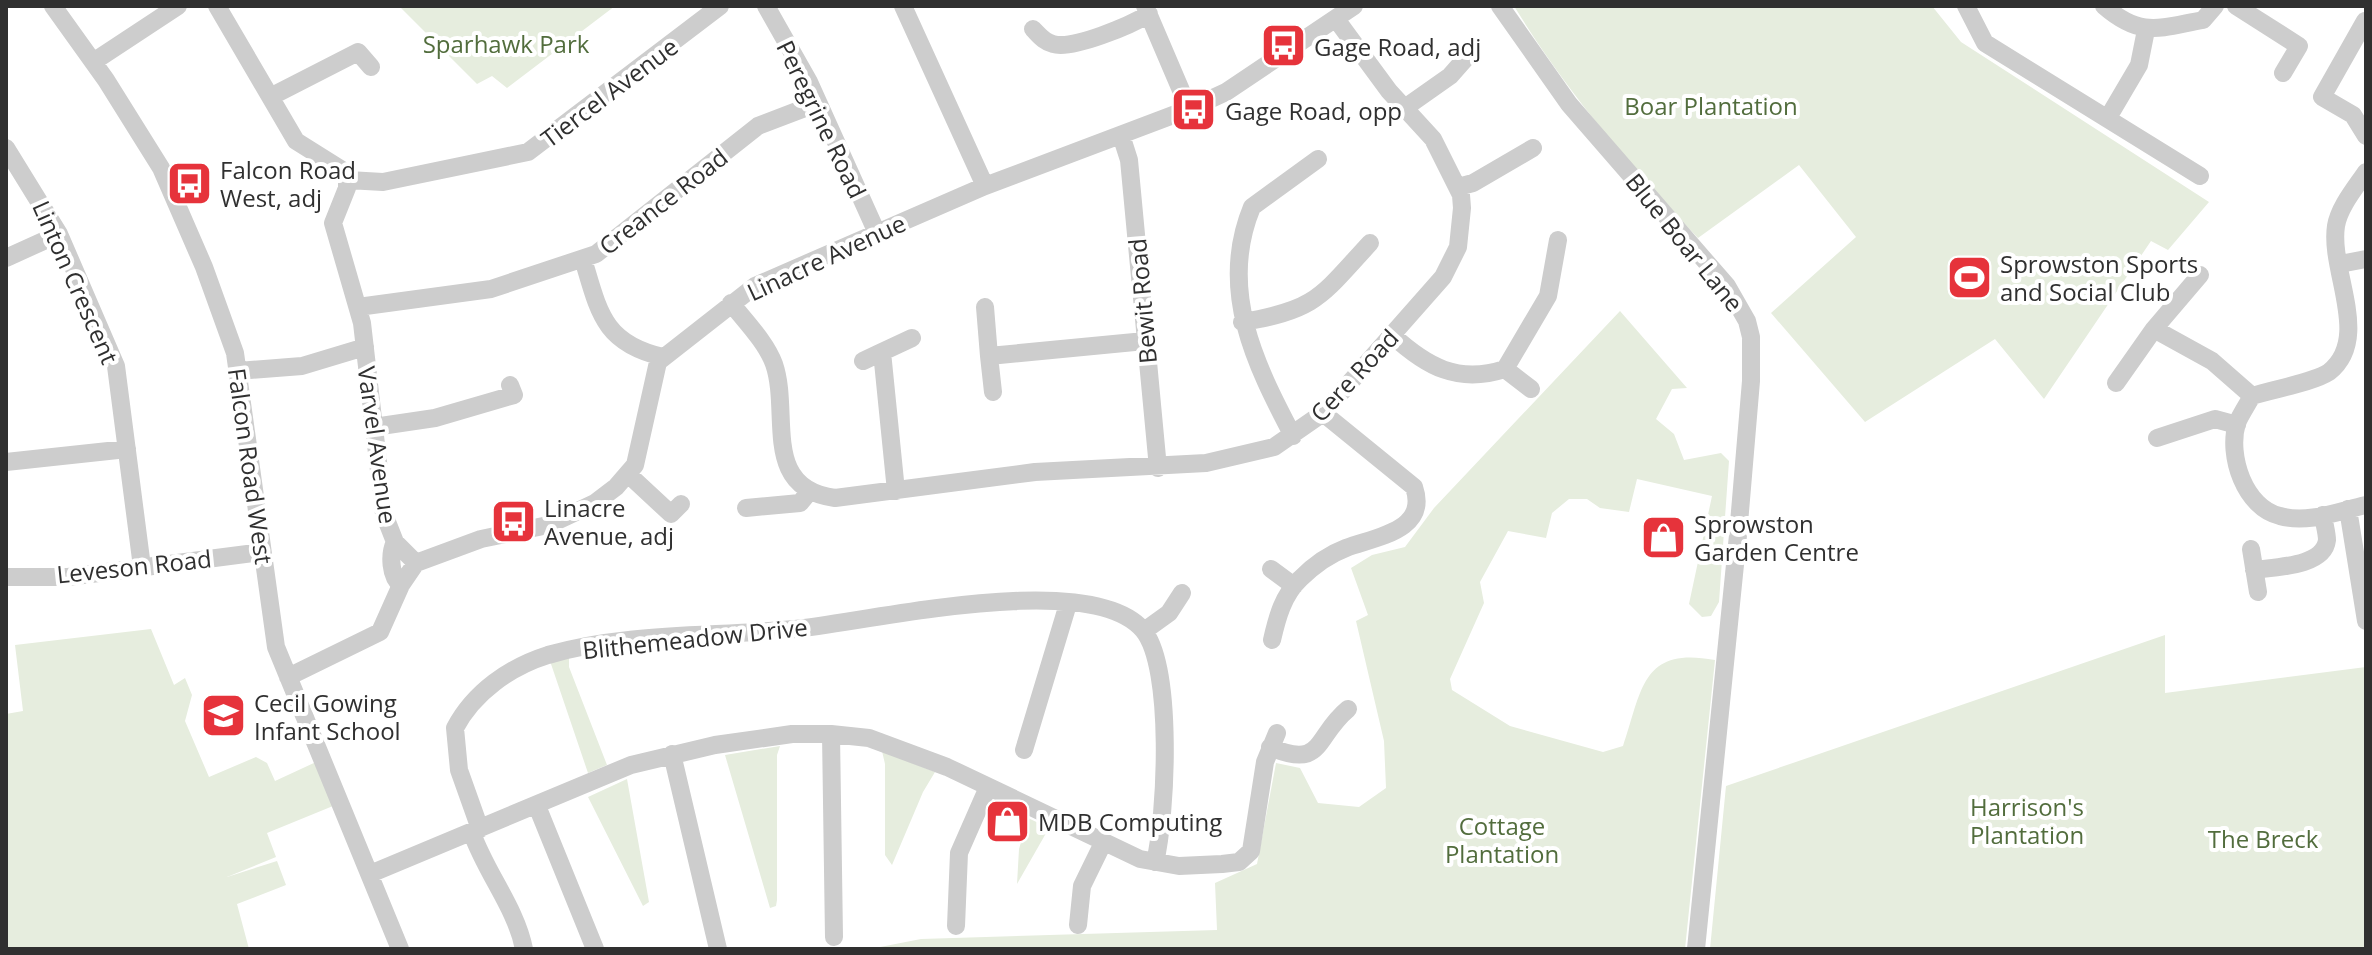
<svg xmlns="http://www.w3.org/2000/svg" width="2372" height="955" font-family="'Open Sans',sans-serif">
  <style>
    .green { fill: #e6edde }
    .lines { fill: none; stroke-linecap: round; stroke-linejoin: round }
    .minor { stroke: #cdcdcd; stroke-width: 18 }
    .labels { text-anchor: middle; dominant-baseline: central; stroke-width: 8; stroke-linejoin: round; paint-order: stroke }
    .park-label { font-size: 24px; fill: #526d3d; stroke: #fff }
    .poi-label { font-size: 24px; fill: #303030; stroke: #fff; text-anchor: start }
    .street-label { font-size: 24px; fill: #303030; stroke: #fff }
  </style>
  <rect width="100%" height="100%" fill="#fff"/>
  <path class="green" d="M399,6H615L507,88L492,76L477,84Z
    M1514,6H1932L1961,42L2209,202L2168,250L2151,241L2044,399L1995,339L1865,422L1771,313L1856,237L1799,165L1698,238C1628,163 1568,94 1514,6Z
    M1620,311L1687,388L1672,389L1656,419L1674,434L1684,460L1721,453L1729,461L1719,602L1711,616L1702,617L1689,604L1712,496L1637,479L1629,512L1600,508L1587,499H1569L1552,513L1546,538L1508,531L1480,582L1484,603L1450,679L1452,690L1510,726L1603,752L1623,746C1642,691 1641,646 1715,660L1685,949H870L921,939L1217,930L1215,883L1257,864L1276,763L1300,768L1318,803L1359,807L1386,788L1384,741L1356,621L1368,615L1351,568L1372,555L1405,547L1434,508Z
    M151,629L174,685L185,678L192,695L185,721L209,777L256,757L267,763L275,781L316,762L333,806L267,833L276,857L227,877L277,861L286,885L237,904L249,949H6V714L23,711L15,645Z
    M2165,635V693L2366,667V949H1710L1726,786Z
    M569,656V667L607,765L588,773L550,661Z
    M780,746L777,755V900L776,906L770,908L725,755Z
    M882,751L935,772L923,792L892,865L885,855V764Z
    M627,779L649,902L643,906L588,797Z
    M1028,818L1049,828L1017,884L1019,849Z"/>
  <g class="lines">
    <path class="minor" d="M53,6L106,80L161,168L204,267L235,353L276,647L400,949
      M217,6L296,141L347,173V188L333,223L362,323L384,514L395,542L416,563
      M766,6L809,82L877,233
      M903,6L985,186
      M1145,6L1189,109
      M1500,6L1569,104L1727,286L1747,321L1751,337V381L1738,535L1696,949
      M1966,6L1985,43L2200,176
      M2104,6C2141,38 2159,28 2203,20L2215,6
      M2236,6L2299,46L2283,73
      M2365,21L2322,97L2353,115L2366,136
      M1033,29C1039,35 1044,42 1053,44C1073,50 1131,25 1149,14
      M93,62L178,6
      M272,96L358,52L371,67
      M1406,107L1450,76L1465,59
      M2109,116L2139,65L2146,30
      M1121,135L1129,160L1158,468
      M6,148L59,234L116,366L142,567
      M2366,172C2356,187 2339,207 2336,226C2329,271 2372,338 2329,372C2312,383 2273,389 2252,396C2247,405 2241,414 2237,423C2227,456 2245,508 2280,516C2308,524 2339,511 2366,505
      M348,180L383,182L528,152L720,6
      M1458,187L1473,183L1533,148
      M6,258L59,234
      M583,259C599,312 603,343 663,357
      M2340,264L2366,259
      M2200,275L2154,329L2212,361L2252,396
      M731,303C745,321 766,342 774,364C791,413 760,488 835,498L1035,472L1206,463L1274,447L1323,413L1443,277L1458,247L1462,208L1461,195L1433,139L1389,91L1336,19
      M358,307L491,289L596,254L758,126L818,103
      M985,307L989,356
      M1242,322C1317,310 1321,296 1370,243
      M1392,335C1427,367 1458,384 1505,369L1548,296L1558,240
      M882,352L912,338
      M863,361L882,352L896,491
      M1505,369L1531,389
      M238,371L302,366L365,347
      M2116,383L2154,329
      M993,392L989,356L1145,341
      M374,427L435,418L514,395L510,385
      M1293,436C1255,364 1218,289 1252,207L1318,159
      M2157,438L2215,419L2237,425
      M6,462L127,449
      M629,475L671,514L681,504
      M746,508L800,503L809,492
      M2348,509L2366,621
      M395,542C389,554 390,577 401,585
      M2251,549L2258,592
      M1271,569L1294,586
      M2254,570C2274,567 2324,567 2327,540C2327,533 2324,523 2323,515
      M6,577H68L262,552
      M1144,631L1169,613L1182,593
      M1272,640C1277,618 1283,595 1300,579C1313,566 1330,554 1346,548C1375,537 1429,531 1414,487L1323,413
      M288,677L380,632L401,585L416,563L481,539L548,525L595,503L616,487L635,465L658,362L755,286L985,186L1189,109L1226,92L1354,6
      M831,734L834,937
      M1270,747C1324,770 1314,737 1348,709
      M1024,750L1068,604
      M672,754L718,949
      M537,806L595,949
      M480,829L459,770L455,728C474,692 510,667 548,655C627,632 713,637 795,629C868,622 1090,568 1143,630C1174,667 1166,817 1155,862
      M472,833C486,873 516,908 524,949
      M370,874L631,765L715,745L792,734H831L869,738L947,767L1140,859L1179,866L1222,864L1239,862L1251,851L1265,762L1277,733
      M1078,925L1082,886L1103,843
      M956,926L959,853L988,787"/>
  </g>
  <defs>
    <symbol id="bus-square" viewBox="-11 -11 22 22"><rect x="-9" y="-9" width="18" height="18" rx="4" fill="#e6333b" stroke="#fff"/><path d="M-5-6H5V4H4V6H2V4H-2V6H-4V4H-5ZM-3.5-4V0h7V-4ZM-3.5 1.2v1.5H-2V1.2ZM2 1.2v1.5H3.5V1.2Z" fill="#fff"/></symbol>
    <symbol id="stadium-square" viewBox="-11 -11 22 22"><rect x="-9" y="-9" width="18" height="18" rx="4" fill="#e6333b" stroke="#fff"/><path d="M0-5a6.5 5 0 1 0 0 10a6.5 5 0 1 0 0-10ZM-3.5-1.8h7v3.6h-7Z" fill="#fff"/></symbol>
    <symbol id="shop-square" viewBox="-11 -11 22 22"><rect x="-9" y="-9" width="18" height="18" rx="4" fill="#e6333b" stroke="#fff"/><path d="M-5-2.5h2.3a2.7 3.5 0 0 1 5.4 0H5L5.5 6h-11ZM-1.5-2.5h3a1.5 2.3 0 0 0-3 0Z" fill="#fff"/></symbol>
    <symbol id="school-square" viewBox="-11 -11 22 22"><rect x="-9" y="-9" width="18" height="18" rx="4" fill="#e6333b" stroke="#fff"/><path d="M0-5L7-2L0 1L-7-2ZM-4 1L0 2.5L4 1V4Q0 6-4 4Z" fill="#fff"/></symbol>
  </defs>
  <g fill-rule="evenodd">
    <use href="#bus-square" x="1258" y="20" width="51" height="51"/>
    <use href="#bus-square" x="1168" y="84" width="51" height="51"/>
    <use href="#bus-square" x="164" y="158" width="51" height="51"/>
    <use href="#stadium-square" x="1944" y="252" width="51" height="51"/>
    <use href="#bus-square" x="488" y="496" width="51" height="51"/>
    <use href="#shop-square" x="1638" y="512" width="51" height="51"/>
    <use href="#school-square" x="198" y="690" width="51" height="51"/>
    <use href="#shop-square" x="982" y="796" width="51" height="51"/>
  </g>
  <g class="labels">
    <g class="park-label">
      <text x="506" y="43">Sparhawk Park</text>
      <text x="1711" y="105">Boar Plantation</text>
      <text x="2027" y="806">Harrison's<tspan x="2027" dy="28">Plantation</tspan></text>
      <text x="1502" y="825">Cottage<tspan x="1502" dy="28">Plantation</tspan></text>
      <text x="2263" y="838">The Breck</text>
    </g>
    <g class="poi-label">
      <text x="1314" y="46">Gage Road, adj</text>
      <text x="1225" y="110">Gage Road, opp</text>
      <text x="220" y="169">Falcon Road<tspan x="220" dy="28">West, adj</tspan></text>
      <text x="2000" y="263">Sprowston Sports<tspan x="2000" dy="28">and Social Club</tspan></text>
      <text x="544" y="507">Linacre<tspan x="544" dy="28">Avenue, adj</tspan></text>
      <text x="1694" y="523">Sprowston<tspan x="1694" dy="28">Garden Centre</tspan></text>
      <text x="254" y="702">Cecil Gowing<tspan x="254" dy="28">Infant School</tspan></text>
      <text x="1038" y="821">MDB Computing</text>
    </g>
    <g class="street-label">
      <text transform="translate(609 92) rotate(-37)">Tiercel Avenue</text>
      <text transform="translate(822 119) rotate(64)">Peregrine Road</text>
      <text transform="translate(663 201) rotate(-38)">Creance Road</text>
      <text transform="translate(1685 242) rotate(51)">Blue Boar Lane</text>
      <text transform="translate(826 257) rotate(-25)">Linacre Avenue</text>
      <text transform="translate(76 282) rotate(66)">Linton Crescent</text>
      <text transform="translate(1142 301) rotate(-95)">Bewit Road</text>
      <text transform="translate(1354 375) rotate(-47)">Cere Road</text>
      <text transform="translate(378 445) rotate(82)">Varvel Avenue</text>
      <text transform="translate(251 466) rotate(82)">Falcon Road West</text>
      <text transform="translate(134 566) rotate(-6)">Leveson Road</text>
      <text transform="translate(695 638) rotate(-6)">Blithemeadow Drive</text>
    </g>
  </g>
  <rect width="2372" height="955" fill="none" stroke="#303030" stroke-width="16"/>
</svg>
